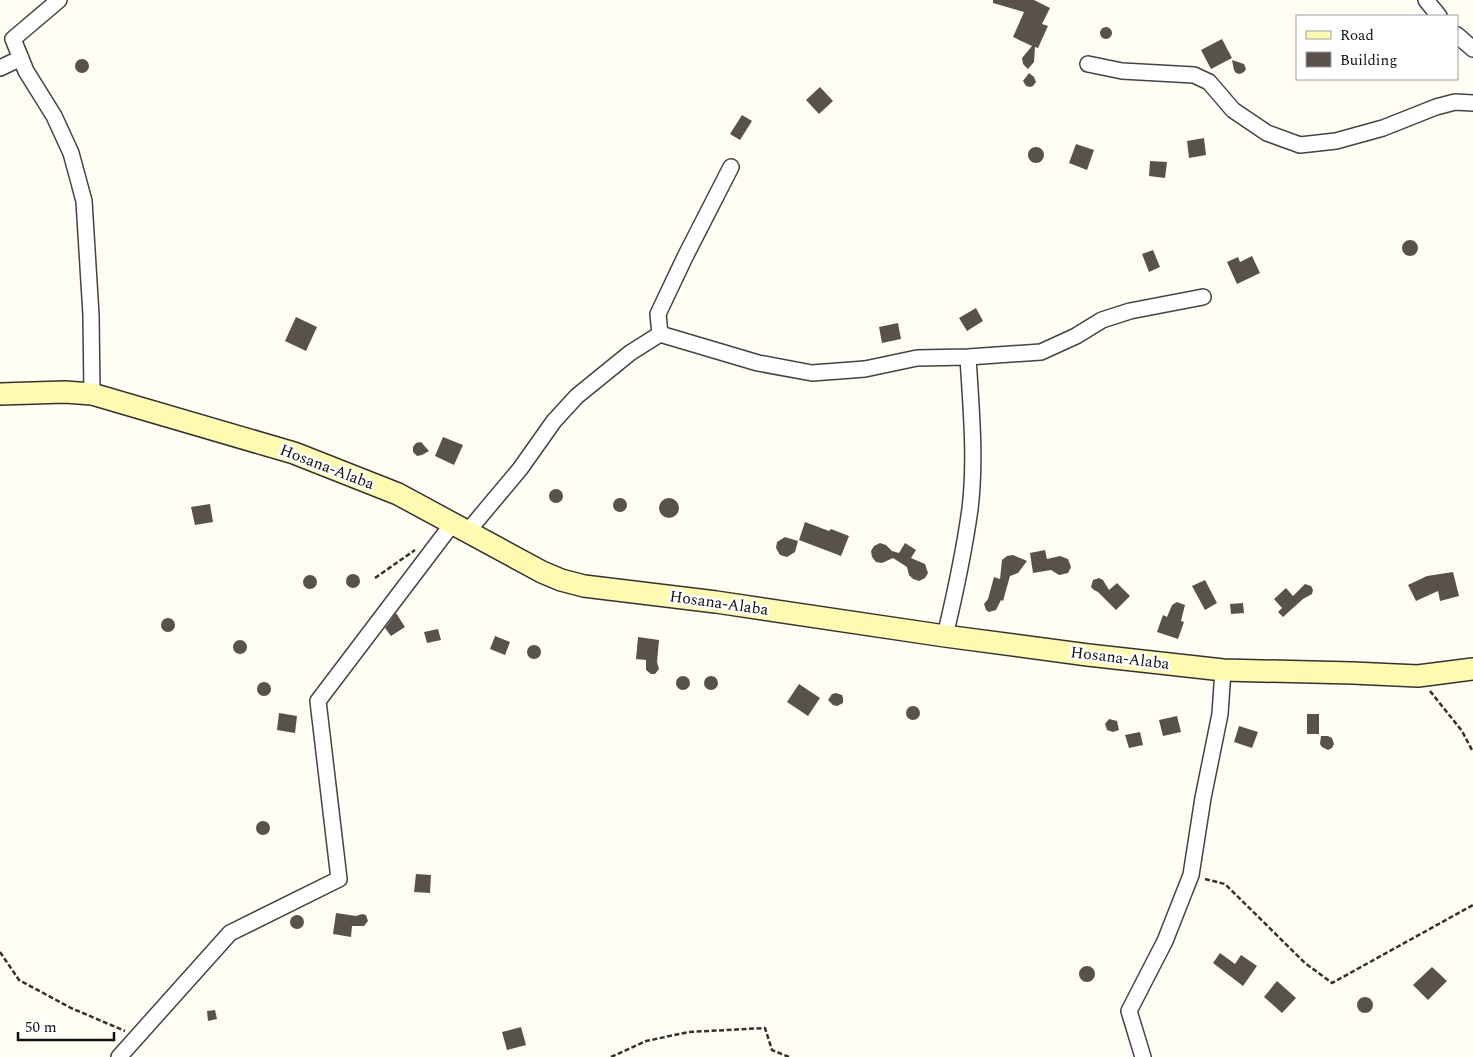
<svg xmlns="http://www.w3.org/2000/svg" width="1473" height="1057" font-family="Spectral,serif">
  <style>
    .building { fill: #59524c }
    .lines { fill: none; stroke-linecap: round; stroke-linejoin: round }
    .street-casing { stroke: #434343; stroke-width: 18 }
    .secondary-casing { stroke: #323232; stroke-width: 24 }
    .path { stroke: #323232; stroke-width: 2.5; stroke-dasharray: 5 2.5; stroke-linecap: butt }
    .street { stroke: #fff; stroke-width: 15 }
    .secondary { stroke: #fefaaf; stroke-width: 21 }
    .labels { text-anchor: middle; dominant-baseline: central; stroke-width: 5; stroke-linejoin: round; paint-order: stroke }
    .street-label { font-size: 16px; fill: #101010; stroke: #fff }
  </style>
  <rect width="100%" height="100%" fill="#fffdf4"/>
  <path class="building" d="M993,0H1034L1050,8L1042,24L1048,26L1038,48L1035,47L1034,62L1028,69L1023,64L1022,58L1032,46L1013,37L1024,12L993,3Z
    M1100 33a6 6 0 1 1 12 0a6 6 0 1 1-12 0Z
    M1222,39L1232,58L1211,69L1201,50Z
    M75 66a7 7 0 1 1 14 0a7 7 0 1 1-14 0Z
    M1232,60L1244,64L1246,69L1244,72L1240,74L1236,73L1234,70Z
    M1029,73L1034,77L1036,82L1033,86L1030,87L1026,86L1023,81Z
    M820,87L833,101L819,114L806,100Z
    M742,115L752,121L740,140L730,134Z
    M1204,138L1206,155L1189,158L1187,141Z
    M1076,144L1094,150L1087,170L1069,163Z
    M1028 155a8 8 0 1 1 16 0a8 8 0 1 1-16 0Z
    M1150,161L1167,162L1165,178L1149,176Z
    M1402 248a8 8 0 1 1 16 0a8 8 0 1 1-16 0Z
    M1153,250L1160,267L1149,272L1142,254Z
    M1252,256L1260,273L1237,284L1227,262L1238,257L1240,262Z
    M976,308L983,321L967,331L959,318Z
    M296,317L317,327L306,351L285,341Z
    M898,323L901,339L882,343L879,327Z
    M443,437L463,445L454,465L435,456Z
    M421,442L429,451L422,455L417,456L413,452V447L416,443Z
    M549 496a7 7 0 1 1 14 0a7 7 0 1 1-14 0Z
    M659 508a10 10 0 1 1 20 0a10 10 0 1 1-20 0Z
    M613 505a7 7 0 1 1 14 0a7 7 0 1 1-14 0Z
    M210,504L213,522L195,525L191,507Z
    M805,522L829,531L831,529L849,536L841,556L799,540Z
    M785,537L798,541L795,552L787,557L780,555L776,548L777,542Z
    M880,543L886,545L892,551L899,553L905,543L916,550L911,558L925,564L928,573L925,578L919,581L913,579L909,575L907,567L893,558L882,563L876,562L872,557L871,551L874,546Z
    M1045,550L1047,559L1060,556L1068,559L1071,567L1068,573L1059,575L1051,570L1033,573L1030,553Z
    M1013,555L1027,561L1018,573L1010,576L1003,601L1001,600L996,610L989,612L986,610L984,604L988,599L994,577L1000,579L1002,560L1007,556Z
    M1453,572L1459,596L1440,601L1438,591L1416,601L1408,585L1427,576Z
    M346 581a7 7 0 1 1 14 0a7 7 0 1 1-14 0Z
    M303 582a7 7 0 1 1 14 0a7 7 0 1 1-14 0Z
    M1099,578L1103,580L1109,590L1117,583L1130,596L1116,610L1098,592L1094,590L1091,587L1093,580Z
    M1205,580L1217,603L1205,610L1192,586Z
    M1305,584L1311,586L1313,590L1312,594L1303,599L1283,617L1278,612L1282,608L1274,599L1286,588L1293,596Z
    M1177,602L1185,605L1181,621L1184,622L1178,639L1157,632L1163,615L1167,617L1172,605Z
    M1243,603L1244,613L1231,614L1230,604Z
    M396,613L405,627L391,636L385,628Z
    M161 625a7 7 0 1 1 14 0a7 7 0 1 1-14 0Z
    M438,629L441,640L427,643L424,632Z
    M495,636L510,642L505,655L490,649Z
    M638,637L659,640L657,662L659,669L655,674H651L646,670V660L636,659Z
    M233 647a7 7 0 1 1 14 0a7 7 0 1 1-14 0Z
    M527 652a7 7 0 1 1 14 0a7 7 0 1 1-14 0Z
    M676 683a7 7 0 1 1 14 0a7 7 0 1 1-14 0Z
    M704 683a7 7 0 1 1 14 0a7 7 0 1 1-14 0Z
    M257 689a7 7 0 1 1 14 0a7 7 0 1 1-14 0Z
    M799,684L820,698L808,716L787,702Z
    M836,693L842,695L843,698V703L837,706L833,705L828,700L832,694Z
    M906 713a7 7 0 1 1 14 0a7 7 0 1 1-14 0Z
    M279,713L297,716L295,733L277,730Z
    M1307,714H1319V734H1307Z
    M1177,716L1181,732L1163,736L1159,720Z
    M1109,719L1117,721L1119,730L1113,732L1107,730L1105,724Z
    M1239,726L1258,732L1252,748L1234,742Z
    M1140,732L1143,745L1129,748L1125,735Z
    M1321,736H1328L1332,738L1334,744L1332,748L1328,750L1322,747L1320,744Z
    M256 828a7 7 0 1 1 14 0a7 7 0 1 1-14 0Z
    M416,874L431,875L430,893L414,892Z
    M336,913L356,916L362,914L366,915L368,921L364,926H352L351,937L333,934Z
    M290 922a7 7 0 1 1 14 0a7 7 0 1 1-14 0Z
    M1220,953L1235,964L1241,955L1257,966L1243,986L1213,963Z
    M1079 974a8 8 0 1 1 16 0a8 8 0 1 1-16 0Z
    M1432,967L1447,981L1428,1000L1413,985Z
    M1277,981L1296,998L1282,1013L1264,997Z
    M1357 1005a8 8 0 1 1 16 0a8 8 0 1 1-16 0Z
    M215,1010L217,1019L208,1021L207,1011Z
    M521,1027L526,1045L507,1050L502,1032Z"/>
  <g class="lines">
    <defs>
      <path id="street" d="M59,0L13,39L26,71L54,116L71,153L84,201L91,315L92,394
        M1426,0L1439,16
        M1457,35L1473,49
        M1088,64L1122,71L1194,75L1209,82L1233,110L1267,133L1300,145L1336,141L1383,128L1436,107L1455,102L1473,103
        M0,68L21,58
        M731,167L685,257L658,314L660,334L758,363L812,373L865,369L917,358L968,357L1041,352L1076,336L1102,320L1130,311L1203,297
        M468,531L520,469L554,421L577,396L630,353L660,334
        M945,636C955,594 964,552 970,509C976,459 971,408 968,357
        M119,1057L230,933L339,879L318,701L453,523
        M1143,1057L1129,1011L1165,941L1191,875L1203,798L1220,714L1223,670"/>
      <path id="secondary" d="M0,394L65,392L92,394L294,453L398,494L542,572L561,580L584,586L716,602L945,636L1088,655L1223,670L1353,673L1418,676L1473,669"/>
    </defs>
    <use href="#street" class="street-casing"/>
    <use href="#secondary" class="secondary-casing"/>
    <path class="path" d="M375,578L415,550
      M1430,691L1462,731L1473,752
      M1205,879L1225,884L1305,963L1332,983L1473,905
      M0,952L19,980L71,1008L125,1031
      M611,1057L646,1041L689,1032L765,1028L772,1050L789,1057"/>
    <use href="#street" class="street"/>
    <use href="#secondary" class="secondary"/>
  </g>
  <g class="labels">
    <g class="street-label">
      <text transform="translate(327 467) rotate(21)">Hosana-Alaba</text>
      <text transform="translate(719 603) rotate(8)">Hosana-Alaba</text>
      <text transform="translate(1120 658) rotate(7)">Hosana-Alaba</text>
    </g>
  </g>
  <rect x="1296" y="15" width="162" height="65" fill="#ffffff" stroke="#9f9f9f"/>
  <rect x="1306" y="31" width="25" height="8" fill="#fefaaf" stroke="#9f9f9f"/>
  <text x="1340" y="40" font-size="15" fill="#101010">Road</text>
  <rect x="1306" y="52" width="25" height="15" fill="#59524c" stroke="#9f9f9f"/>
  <text x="1340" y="65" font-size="15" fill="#101010">Building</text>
  <path d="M18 1032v8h96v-8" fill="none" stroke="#101010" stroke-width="2.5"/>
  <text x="25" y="1032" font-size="15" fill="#101010" stroke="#ffffff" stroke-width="4" paint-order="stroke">50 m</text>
</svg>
